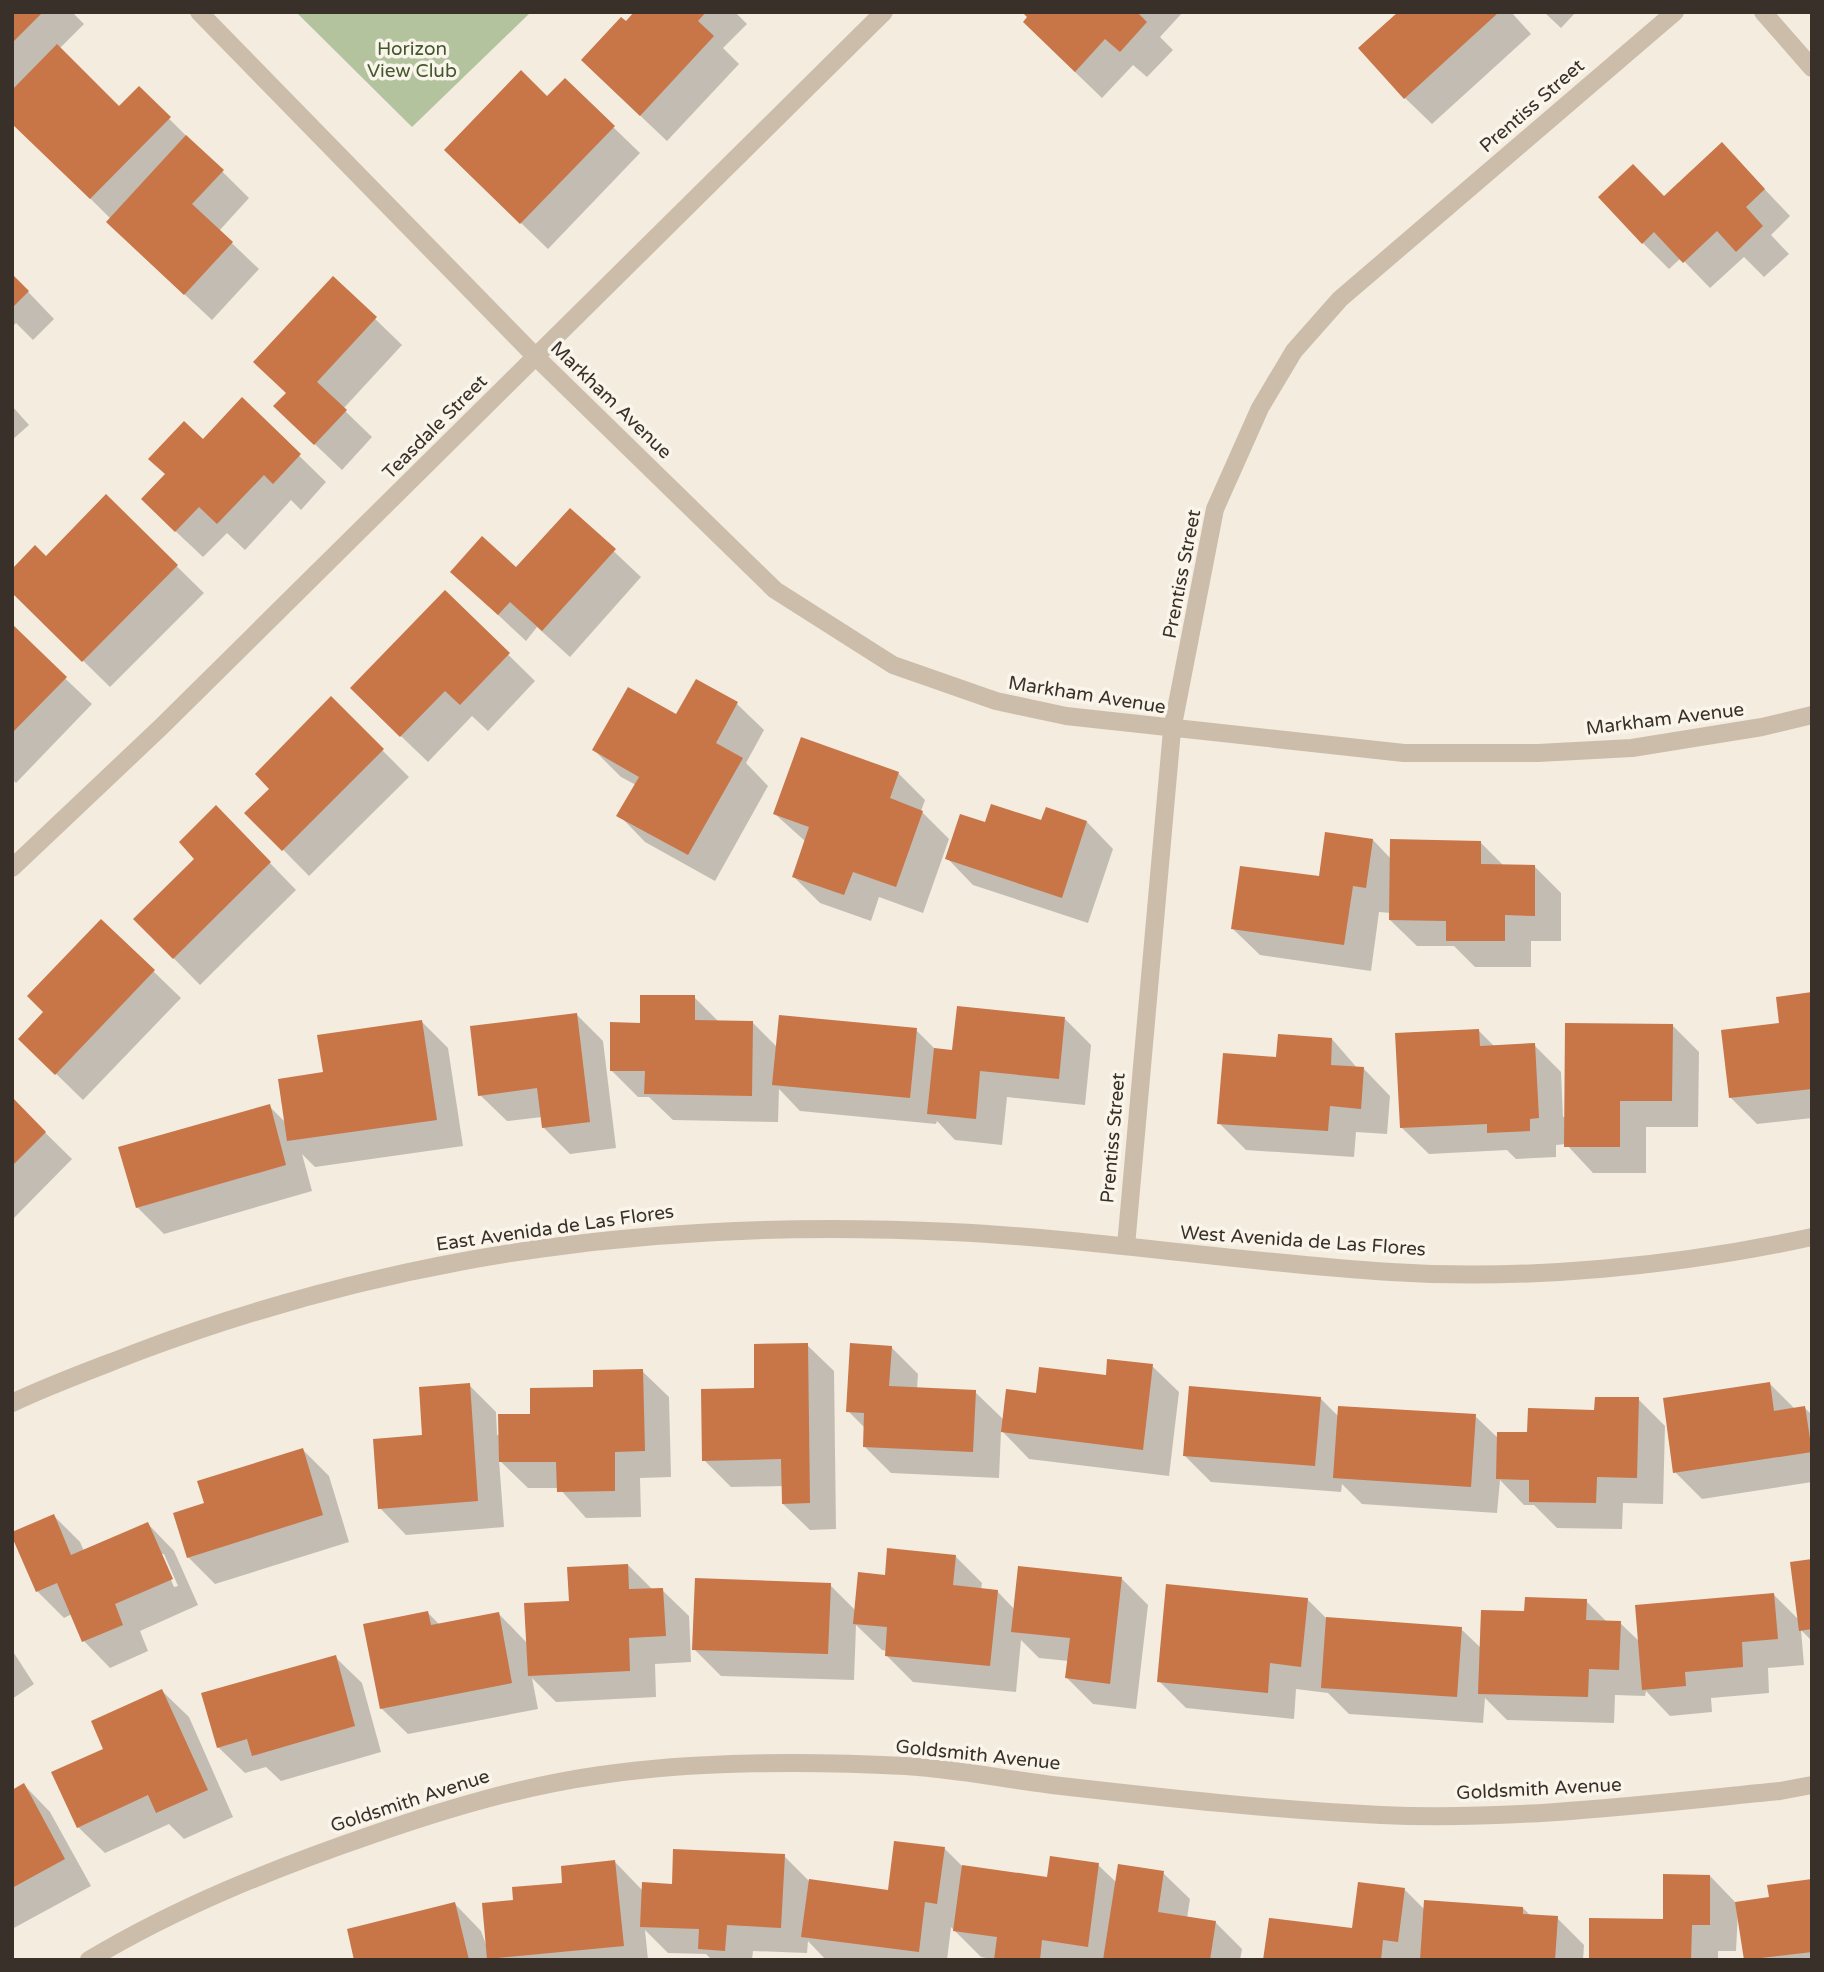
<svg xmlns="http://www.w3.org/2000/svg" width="1824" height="1972" font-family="'Varela Round',sans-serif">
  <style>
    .green { fill: #b3c39e }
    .shadow { fill: #0003; fill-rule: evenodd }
    .building { fill: #c87548 }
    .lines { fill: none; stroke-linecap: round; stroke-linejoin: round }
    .minor { stroke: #ccbdaa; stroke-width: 18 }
    .tertiary { stroke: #ccbdaa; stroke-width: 18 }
    .labels { text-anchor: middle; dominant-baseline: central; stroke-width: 7; stroke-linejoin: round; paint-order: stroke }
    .park-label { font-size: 19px; fill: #44582d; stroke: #faf5eb }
    .street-label { font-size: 19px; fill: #39302a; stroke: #faf5eb }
  </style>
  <rect width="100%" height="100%" fill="#f3ecdf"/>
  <path class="green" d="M296,12H531L412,127Z"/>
  <path class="shadow" d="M12,12H72L84,24L59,49L119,109L139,89L249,198L219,231L259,269L212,320L135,248L111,219L12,121Z
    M636,12H735L747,24L723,48L739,64L667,141L610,87L626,23Z
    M1024,12H1183L1160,37L1173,50L1147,77L1133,65L1102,98L1051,49Z
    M1401,12H1511L1531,34L1432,124L1405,98Z
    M1544,12H1576L1561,28Z
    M547,99L613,127L640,153L548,249L473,177Z
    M1722,144L1790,216L1771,235L1789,254L1764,277L1744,257L1710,288L1681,258L1669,269L1643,243L1664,198Z
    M12,275L54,319L33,340L16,323L12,327Z
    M333,278L402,345L343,409L372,437L342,470L302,432L288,394Z
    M242,400L326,482L301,510L291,500L245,550L227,533L203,557L170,526L203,441Z
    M12,406L29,425L12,440Z
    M106,497L204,593L110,687L12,591Z
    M570,510L641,577L570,657L537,627L526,641L452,572L516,570Z
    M445,593L535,681L488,731L472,716L428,762L379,715Z
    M12,628L92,704L16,783L12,779Z
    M697,681L737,704L764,730L746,763L768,786L715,881L645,842L619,815L636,785L621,777L594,750L677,717Z
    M331,699L409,777L309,876L247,813L272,789Z
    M898,773L925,800L921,811L949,839L923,913L879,897L871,921L820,903L794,877L806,842L775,814Z
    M1087,822L1113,849L1088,923L973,885L947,858L986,825Z
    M242,834L296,890L200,985L135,919Z
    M1373,840L1392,860L1480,842L1504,866L1535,867L1561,893V941H1531V967H1475L1454,946H1417L1390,920L1391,913L1379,912L1371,971L1260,955L1233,929L1320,878Z
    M101,921L181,998L83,1100L47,1065L45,1013Z
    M1812,994V1118L1757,1124L1730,1097L1781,1025Z
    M694,997L719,1022L753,1023L777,1047L916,1030L936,1050L954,1052L1065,1019L1091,1045L1085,1105L1007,1097L1002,1145L955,1140L937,1121L936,1124L800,1111L779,1089L778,1122L673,1120L649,1097H638L611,1070L641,1025Z
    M577,1015L603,1041L616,1148L570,1154L543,1127L542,1117L507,1121L480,1095Z
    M422,1022L448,1048L463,1146L315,1167L302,1154L312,1191L164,1234L137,1207L269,1106L286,1123L325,1073Z
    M1672,1025L1699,1052L1698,1127H1646V1173H1593L1566,1144L1556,1145V1157L1516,1159L1507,1150L1429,1154L1402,1128L1479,1031L1495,1047L1534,1045L1561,1072L1563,1117H1566Z
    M1332,1039L1358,1069H1364L1390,1096L1387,1134L1356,1132L1354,1157L1246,1150L1219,1123L1278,1059Z
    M12,1100L72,1159L12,1220Z
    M807,1345L834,1371L836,1529L810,1530L783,1504V1486L731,1487L704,1460L756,1390Z
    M891,1347L918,1374L917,1389L975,1392L1004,1420L1038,1395L1152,1366L1179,1392L1169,1476L1029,1459L1001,1430L999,1478L891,1473L864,1446L865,1428L848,1411Z
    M642,1371L669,1397L671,1477L640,1478L641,1517L586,1518L559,1488H528L499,1460L504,1527L406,1535L380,1508L424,1437L469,1385L496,1412L497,1435H500L532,1415Z
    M1770,1384L1795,1409L1805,1408L1812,1415V1482L1702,1499L1675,1472Z
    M1320,1398L1339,1417L1475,1416L1499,1439L1529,1434L1638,1399L1665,1426L1663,1504L1623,1503L1622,1529L1557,1528L1534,1505H1524L1500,1480L1497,1513L1362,1504L1342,1484L1341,1492L1211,1482L1184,1455Z
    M303,1450L329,1476L349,1542L215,1584L188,1557L206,1504Z
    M54,1516L80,1542L84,1551L148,1524L174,1551L198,1605L140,1631L148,1651L110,1668L84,1641L72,1614L64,1618L37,1591ZM160,1554H164L178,1586L174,1587Z
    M955,1556L982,1583L981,1590L997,1591L1015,1610L1121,1578L1148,1605L1136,1709L1093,1704L1067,1678L1069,1661L1039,1658L1021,1640L1016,1692L913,1682L886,1655L887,1651L882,1650L856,1625L854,1680L721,1676L694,1649L830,1585L856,1611L886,1577Z
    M1812,1561V1641L1801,1630L1804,1665L1768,1668L1769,1693L1711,1698L1712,1712L1670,1716L1646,1691L1645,1696L1615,1695L1614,1723L1507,1720L1485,1698L1483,1723L1349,1714L1328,1693L1296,1689L1294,1719L1186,1708L1159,1681L1307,1599L1327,1619L1461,1629L1482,1649L1526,1613L1586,1601L1607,1622L1620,1623L1640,1642L1773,1594L1799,1620Z
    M628,1565L653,1590H662L689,1616L691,1662L655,1664L656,1697L556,1702L532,1678L538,1709L408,1734L381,1708L428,1613L440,1625L499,1614L528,1644L571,1602Z
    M12,1650L34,1684L12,1699Z
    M335,1657L362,1683L381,1752L281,1781L266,1767L245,1773L218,1747Z
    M162,1691L189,1717L233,1817L184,1839L169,1824L105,1853L78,1827L105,1749Z
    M24,1785L50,1812L91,1886L12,1929V1791Z
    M944,1848L963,1867L1049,1879L1098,1865L1117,1883L1163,1873L1190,1899L1187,1918L1215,1922L1242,1949L1240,1960H996L981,1957L951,1927L947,1960H826L808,1941L807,1953L753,1951L752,1960H712L706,1954L668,1953L645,1930L648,1960H490L488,1957V1960H354L455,1904L481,1931L488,1950L515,1901L615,1862L643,1891L674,1886L784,1856L809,1881L890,1892Z
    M1710,1876L1737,1904L1771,1899L1812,1880V1960H1745L1738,1911L1736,1951H1718V1960H1590L1664,1921Z
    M1405,1890L1425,1910L1523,1908L1531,1916L1557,1918L1584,1945L1583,1960H1265L1354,1930Z"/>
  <path class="building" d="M12,12H43L12,43Z
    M634,12H706L698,21L714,36L640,116L581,60L621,17L626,21Z
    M1022,12H1137L1147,22L1120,52L1105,39L1075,72L1023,22L1027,17Z
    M1398,12H1499L1404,99L1358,48Z
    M57,44L119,106L139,86L171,117L90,199L12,124V90Z
    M521,70L547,96L565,78L615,126L520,224L444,150Z
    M186,135L224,170L192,204L233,242L184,295L106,222Z
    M1722,142L1765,189L1746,207L1763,226L1736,252L1717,231L1683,263L1654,232L1642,244L1598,197L1633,164L1664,196Z
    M12,274L29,291L12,308Z
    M333,276L377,317L317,382L347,410L314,445L273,406L286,393L253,362Z
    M242,397L301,454L273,484L264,475L217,524L199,507L175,532L141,499L165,474L148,459L184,421L203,439Z
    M106,494L178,565L82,662L12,593V569L35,545L46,556Z
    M570,508L616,549L542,631L510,602L498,615L450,572L482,536L516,567Z
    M445,590L510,653L460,705L445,691L400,737L350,688Z
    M12,624L67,677L12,733Z
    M696,679L738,702L716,743L743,758L688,855L616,816L639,777L592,750L628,687L676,714Z
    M331,696L384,749L282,851L244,813L269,789L255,774Z
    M801,737L899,772L890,798L923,811L896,887L853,872L844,895L792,877L809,827L773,814Z
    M991,804L1041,820L1046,807L1087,821L1062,898L945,859L960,814L985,822Z
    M216,805L271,862L173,959L133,919L194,859L179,842Z
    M1325,832L1373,839L1366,888L1353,886L1344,945L1231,929L1240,866L1319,876Z
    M1390,839L1481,841V864L1535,865V916L1505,915V941H1446V921L1389,920Z
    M101,919L155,970L55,1075L18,1039L43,1012L27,996Z
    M1812,992V1089L1729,1098L1721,1030L1779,1023L1776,997Z
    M640,995H695V1020L753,1021L752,1096L644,1094L645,1071H610V1022L640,1023Z
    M957,1006L1065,1017L1059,1079L980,1071L976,1119L927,1114L934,1048L952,1050Z
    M577,1013L590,1122L542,1128L537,1088L478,1096L470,1026Z
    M779,1015L917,1028L910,1098L772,1085Z
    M422,1020L437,1120L287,1141L278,1079L323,1072L317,1035Z
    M1565,1023L1673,1024L1672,1101H1620V1147H1564Z
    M1479,1029L1480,1046L1535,1043L1539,1118L1530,1119V1131L1487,1133V1124L1400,1128L1395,1033Z
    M1278,1034L1332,1038L1331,1065L1364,1067L1361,1109L1330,1106L1328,1131L1217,1124L1223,1053L1276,1057Z
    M12,1097L46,1132L12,1166Z
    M270,1104L286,1165L136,1208L118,1147Z
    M808,1343L810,1503L782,1504L781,1459L702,1461L701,1389L754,1388V1344Z
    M850,1343L892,1346L889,1386L976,1390L973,1452L863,1447L864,1413L846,1412Z
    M1107,1359L1153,1364L1143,1450L1001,1432L1006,1389L1036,1393L1039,1367L1106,1375Z
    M643,1369L645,1451L615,1452V1491L557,1492L556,1462H499L498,1414H530V1388L593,1387V1370Z
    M1770,1382L1774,1411L1805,1406L1812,1452L1673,1473L1663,1398Z
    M470,1383L478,1501L378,1509L373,1439L422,1435L419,1387Z
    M1189,1386L1321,1397L1315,1466L1183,1456Z
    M1595,1397H1639L1637,1478L1597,1477L1596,1503L1529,1502V1480L1496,1479L1497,1432H1527L1528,1408L1594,1410Z
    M1338,1406L1476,1414L1471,1487L1333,1478Z
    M303,1448L323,1515L187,1558L173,1513L204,1503L197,1481Z
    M54,1514L71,1555L148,1522L173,1579L115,1604L123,1625L82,1642L57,1583L36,1592L12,1537V1532Z
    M887,1548L956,1555L953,1585L998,1590L990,1666L885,1656L887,1627L853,1624L858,1572L885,1575Z
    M1812,1559V1629L1799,1631L1790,1562Z
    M628,1564L629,1589L663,1588L666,1636L629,1638L630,1671L528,1676L524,1603L569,1601L567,1567Z
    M1018,1566L1122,1577L1110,1684L1065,1678L1070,1638L1011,1632Z
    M695,1578L831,1583L828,1654L692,1650Z
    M1166,1584L1308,1598L1301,1667L1270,1663L1268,1693L1157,1682Z
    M1774,1593L1778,1639L1742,1642L1743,1667L1685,1672L1686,1686L1642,1690L1635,1605Z
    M1525,1597L1587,1599L1586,1620L1621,1621L1619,1670L1589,1669L1588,1697L1478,1694L1481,1610L1524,1611Z
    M428,1611L431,1625L499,1612L512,1683L380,1709L363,1624Z
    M1326,1617L1462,1627L1457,1697L1321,1688Z
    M336,1655L355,1726L252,1756L247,1739L217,1748L201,1693Z
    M162,1689L208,1790L156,1813L148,1795L77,1828L51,1772L103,1749L91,1721Z
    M24,1783L65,1859L12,1888V1790Z
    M894,1841L945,1847L937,1904L925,1902L919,1952L801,1937L809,1879L888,1890Z
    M673,1849L785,1854L781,1928L727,1925L725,1951L698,1949L699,1929L640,1927L642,1882L672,1884Z
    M1050,1856L1099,1863L1088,1947L1042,1940L1040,1960H994L997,1937L953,1931L962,1865L1047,1877Z
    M615,1860L624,1946L487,1959L482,1903L513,1900L512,1887L562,1883L561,1866Z
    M1118,1864L1164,1871L1158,1912L1216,1921L1210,1960H1103Z
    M1663,1874L1710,1875V1925H1692L1691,1960H1589V1918L1663,1919Z
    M1812,1879V1952L1744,1960L1735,1902L1769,1897L1767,1885Z
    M1358,1882L1405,1888L1398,1942L1383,1940L1381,1960H1263L1269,1918L1352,1928Z
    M1424,1900L1523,1907V1914L1558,1916L1555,1960H1420Z
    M455,1902L469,1960H354L347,1929Z"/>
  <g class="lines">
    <path class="minor" d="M199,12L536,357L775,590L893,665L996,701L1066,716L1404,753H1538L1632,748L1762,727L1812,715
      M1763,12L1812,68
      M12,868L161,727L884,12
      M1126,1246L1172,730L1215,509L1260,408L1294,351L1340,299L1675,12
      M89,1960C179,1906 275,1868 374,1834C449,1808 523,1786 601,1775C694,1761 811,1761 905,1766C957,1769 1009,1780 1061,1786C1167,1798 1274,1810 1381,1815C1514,1821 1648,1804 1780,1791L1812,1785"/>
    <path class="tertiary" d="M12,1403C54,1383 97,1368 140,1351C407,1251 668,1218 952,1232C1099,1239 1245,1263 1391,1272C1528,1281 1678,1266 1812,1237"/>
  </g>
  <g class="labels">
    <g class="park-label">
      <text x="412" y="49">Horizon<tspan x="412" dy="22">View Club</tspan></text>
    </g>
    <g class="street-label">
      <text transform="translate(1532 106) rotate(-41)">Prentiss Street</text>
      <text transform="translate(611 400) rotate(44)">Markham Avenue</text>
      <text transform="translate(435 427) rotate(-45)">Teasdale Street</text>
      <text transform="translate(1182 574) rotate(-79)">Prentiss Street</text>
      <text transform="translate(1087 695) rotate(9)">Markham Avenue</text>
      <text transform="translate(1665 719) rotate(-7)">Markham Avenue</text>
      <text transform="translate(1113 1138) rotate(-85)">Prentiss Street</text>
      <text transform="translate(555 1228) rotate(-8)">East Avenida de Las Flores</text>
      <text transform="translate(1303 1241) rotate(4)">West Avenida de Las Flores</text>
      <text transform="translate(978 1755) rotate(6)">Goldsmith Avenue</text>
      <text transform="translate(1539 1789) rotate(-3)">Goldsmith Avenue</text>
      <text transform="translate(410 1801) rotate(-18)">Goldsmith Avenue</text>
    </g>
  </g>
  <rect width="1824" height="1972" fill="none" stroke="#39302a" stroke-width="28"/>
</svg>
